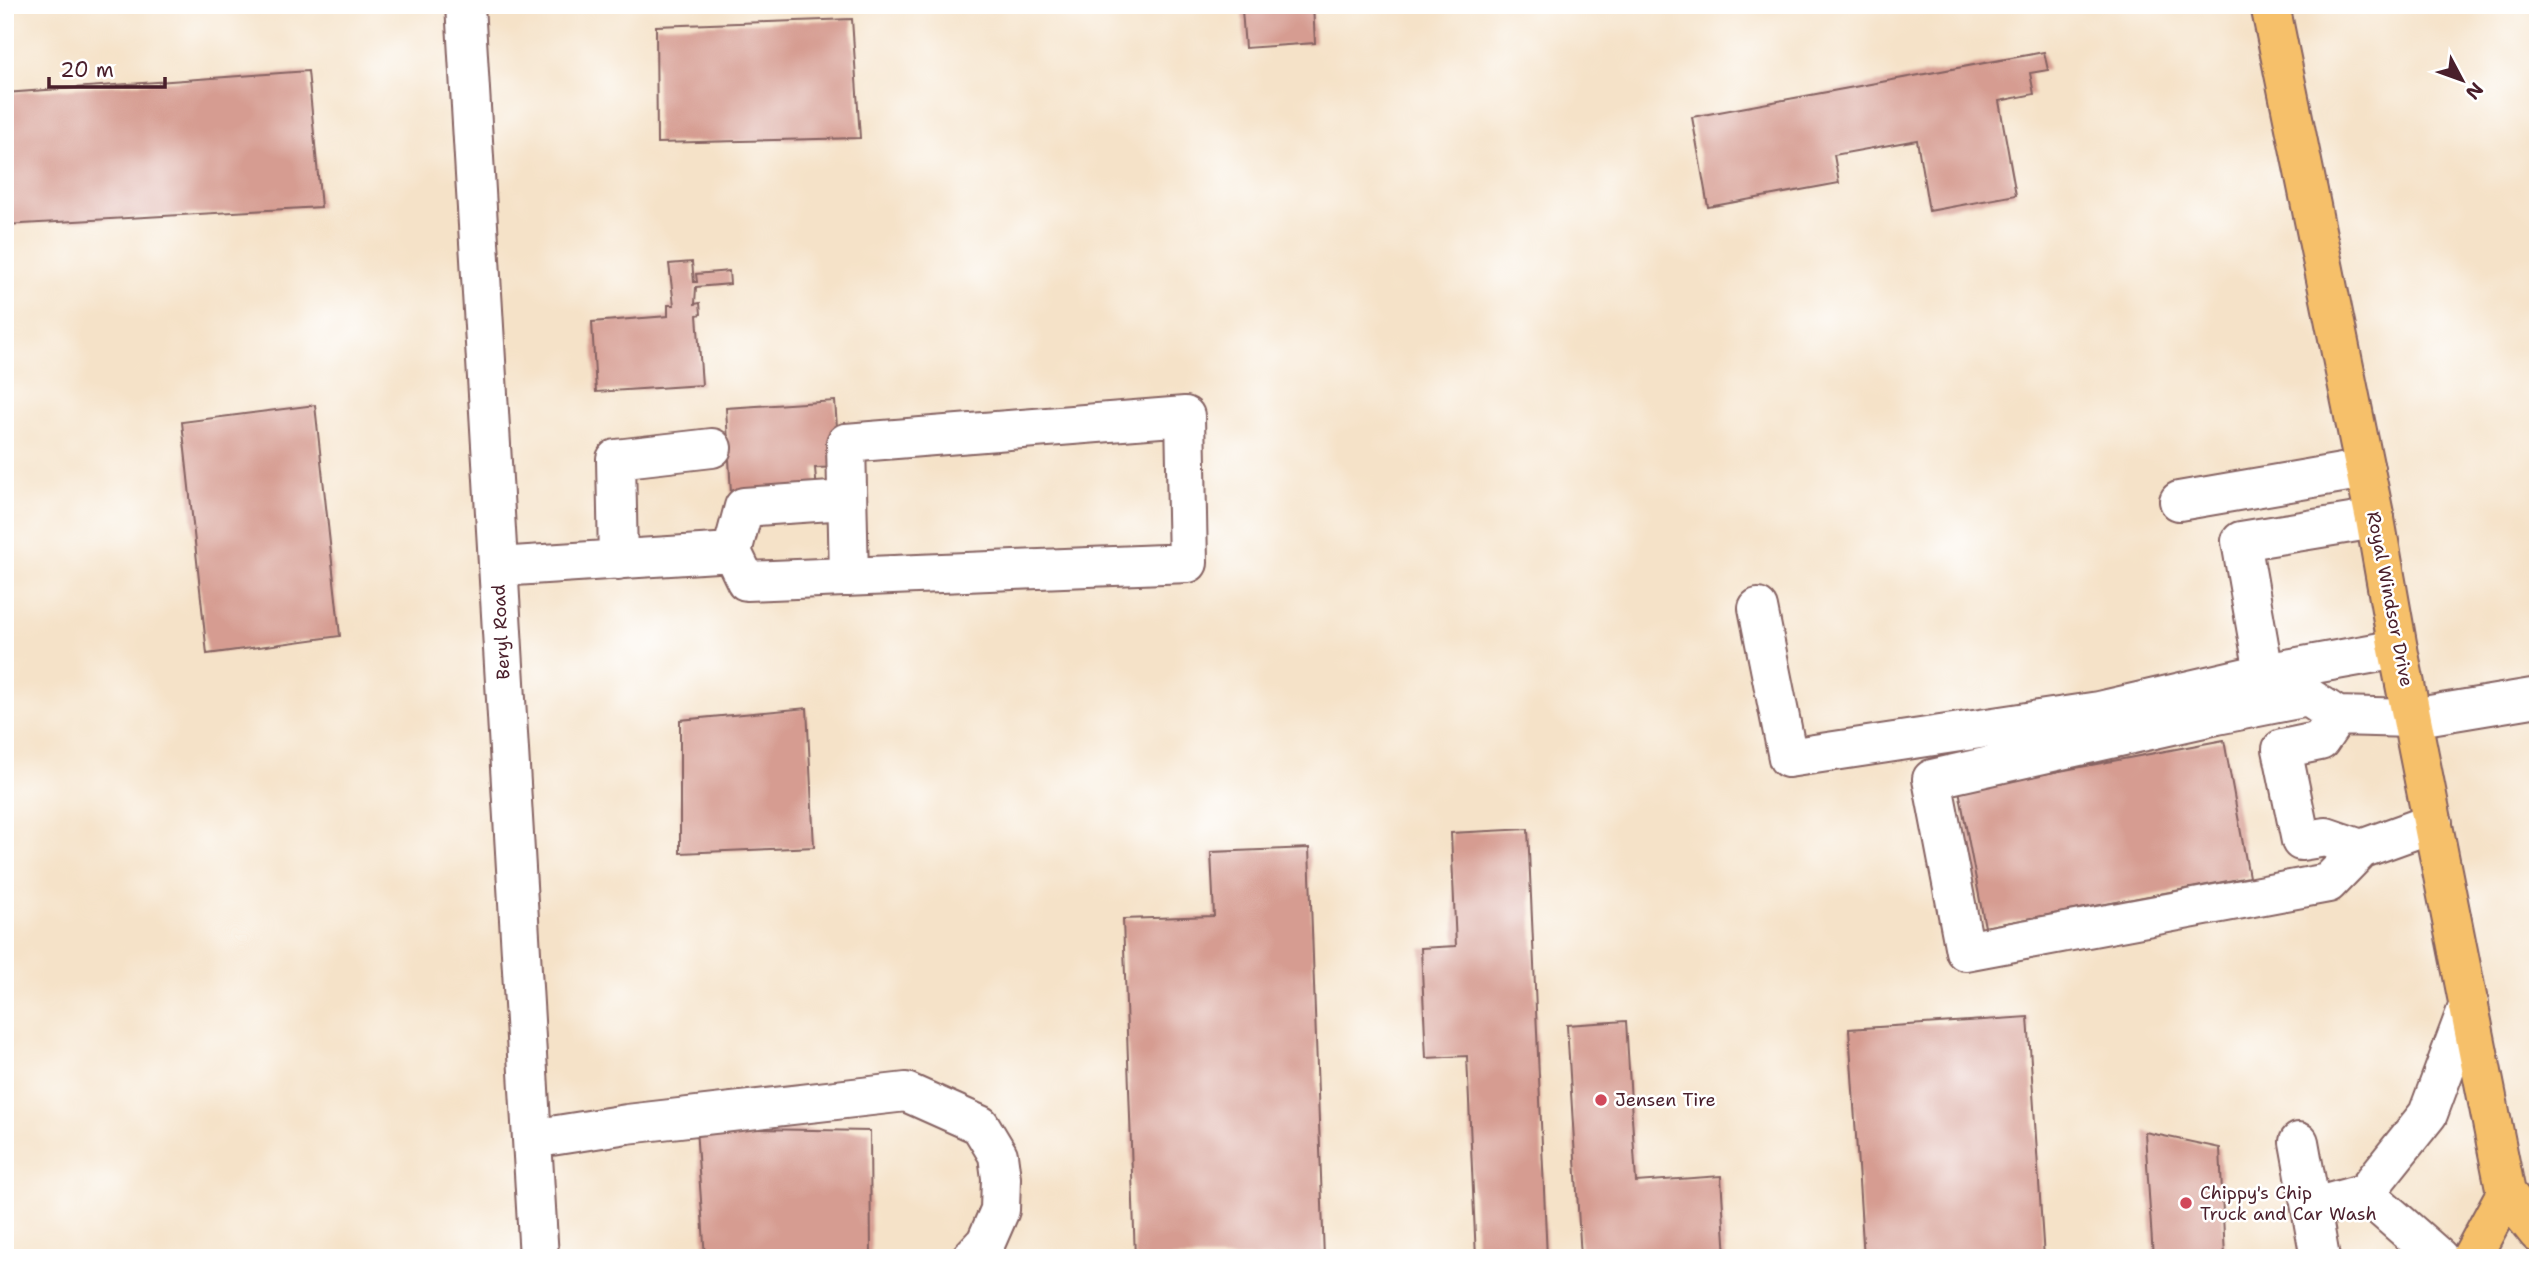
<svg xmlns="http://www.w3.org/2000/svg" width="2543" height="1263" font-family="'Shantell Sans',sans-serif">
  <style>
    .building { fill: #d69c91 }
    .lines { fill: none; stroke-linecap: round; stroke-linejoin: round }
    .minor-casing { stroke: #866362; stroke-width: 42 }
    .major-casing { stroke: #866362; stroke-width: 42 }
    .minor { stroke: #fff; stroke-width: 38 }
    .major { stroke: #f6c06b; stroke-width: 38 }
    .poi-dot { fill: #d1495b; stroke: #fff; stroke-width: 2.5 }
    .labels { text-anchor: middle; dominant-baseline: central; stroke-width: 5; stroke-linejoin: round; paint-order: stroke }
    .street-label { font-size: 18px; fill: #4a1f2b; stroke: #fff }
    .poi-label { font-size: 18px; fill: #4a1f2b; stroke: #fff; text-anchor: start }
  </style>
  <rect width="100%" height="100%" fill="#fff"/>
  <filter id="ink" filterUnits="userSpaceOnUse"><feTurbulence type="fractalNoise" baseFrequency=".0143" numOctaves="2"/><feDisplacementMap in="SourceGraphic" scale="14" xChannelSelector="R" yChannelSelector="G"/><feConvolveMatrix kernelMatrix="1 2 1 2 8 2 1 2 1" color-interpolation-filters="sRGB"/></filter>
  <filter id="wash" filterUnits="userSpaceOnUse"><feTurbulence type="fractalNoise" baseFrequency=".00686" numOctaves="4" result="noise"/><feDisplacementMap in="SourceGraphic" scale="28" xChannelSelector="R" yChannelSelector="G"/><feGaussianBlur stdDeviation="1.57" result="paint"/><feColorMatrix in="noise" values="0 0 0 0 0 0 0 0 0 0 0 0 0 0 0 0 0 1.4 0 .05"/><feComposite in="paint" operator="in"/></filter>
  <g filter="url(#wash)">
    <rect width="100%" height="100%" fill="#f5e2c8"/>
    <g id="blocks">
      <path class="building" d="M1313,5L1315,43L1245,48L1242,10Z
        M852,19L860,138L657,143L656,26Z
        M2044,52L2048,70L2030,73L2034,94L1999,101L2016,195L1929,211L1917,140L1834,155L1839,183L1708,207L1692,117Z
        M308,71L321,207L5,225V93Z
        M692,262L694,282H697L696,274L729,271L730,284L696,287L695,304L700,303L701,314L697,315L702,385L596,392L592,322L668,316V305H674L669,264Z
        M835,401L840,467L815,468L817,492L771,490L731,493L726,408Z
        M315,405L340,636L207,654L182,422Z
        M807,708L814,847L680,853V720Z
        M2224,740L2249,877L1985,927L1959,790Z
        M1528,829L1547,1258H1476L1467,1056L1426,1058L1421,948L1456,946L1451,833Z
        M1309,848L1324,1258H1135L1123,919L1214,916L1211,852Z
        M2028,1017L2044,1258H1864L1849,1029Z
        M1626,1021L1636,1182L1721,1176L1726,1258H1581L1567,1025Z
        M696,1128L870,1131L871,1258H705Z
        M2145,1132L2220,1148L2225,1258H2153Z"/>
    </g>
  </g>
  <g filter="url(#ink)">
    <use href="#blocks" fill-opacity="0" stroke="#866362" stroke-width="2"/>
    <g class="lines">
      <defs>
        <path id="minor" d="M465,5L539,1258
          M2179,501L2365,469
          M732,552L744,507L846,500
          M618,560L616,459L712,448
          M498,567L732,552L746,581L1188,563L1185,416L846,443L849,577
          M1758,608L1788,758L2099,711L2264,673L2398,649
          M2264,673L2241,541L2375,519
          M2337,716L2308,697L2217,715L1932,779L1965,951L2328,883L2361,849
          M2433,823L2361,849L2326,837L2301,841L2282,749L2320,741L2337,716L2412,718L2538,697
          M532,1139L627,1124L906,1092L980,1125L998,1155L1001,1178L1000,1210L986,1242L971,1258
          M2299,1142L2320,1258
          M2365,1193L2439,1258
          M2311,1208L2365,1193L2428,1114L2469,1004"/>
        <path id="major" d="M2270,5L2375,519L2398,649L2506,1193L2538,1233
          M2471,1258L2506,1193"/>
      </defs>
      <use href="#minor" class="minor-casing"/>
      <use href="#major" class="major-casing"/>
      <use href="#minor" class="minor"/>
      <use href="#major" class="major"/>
    </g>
  </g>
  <g class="poi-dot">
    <circle cx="1601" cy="1100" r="7"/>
    <circle cx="2186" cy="1203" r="7"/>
  </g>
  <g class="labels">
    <g class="street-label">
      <text transform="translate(2390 599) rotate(79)">Royal Windsor Drive</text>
      <text transform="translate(501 632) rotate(-93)">Beryl Road</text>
    </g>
    <g class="poi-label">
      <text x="1615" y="1100">Jensen Tire</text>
      <text x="2200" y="1193">Chippy's Chip<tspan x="2200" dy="21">Truck and Car Wash</tspan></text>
    </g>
  </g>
  <rect width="2543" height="1263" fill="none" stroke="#fff" stroke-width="28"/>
  <g transform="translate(2462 80) rotate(131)" stroke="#ffffff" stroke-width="5" paint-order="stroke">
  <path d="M0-5L12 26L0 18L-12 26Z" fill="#4a1f2b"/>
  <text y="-10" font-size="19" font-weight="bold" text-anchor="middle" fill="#4a1f2b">N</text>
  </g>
  <path d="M49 77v10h116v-10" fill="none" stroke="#4a1f2b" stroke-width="3.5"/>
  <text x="60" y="77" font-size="21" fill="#4a1f2b" stroke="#ffffff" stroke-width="5" paint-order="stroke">20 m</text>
</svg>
